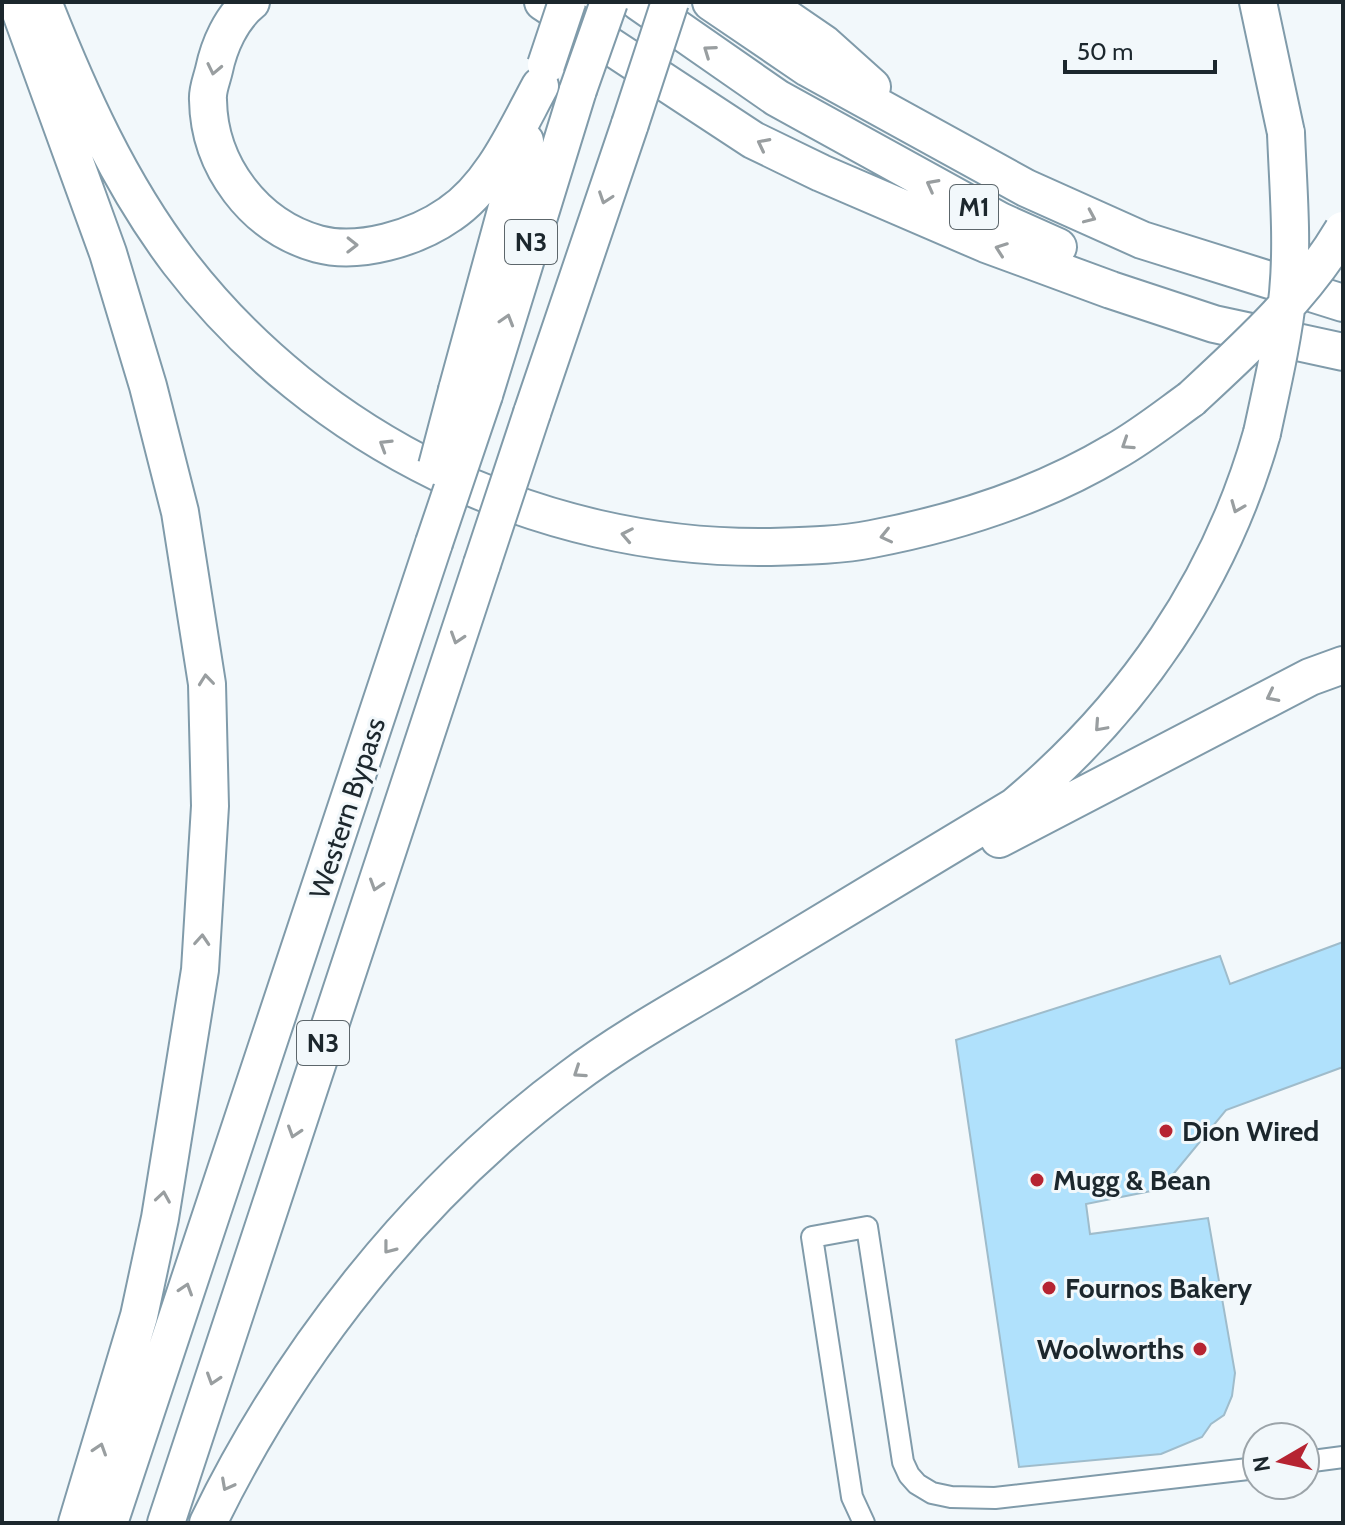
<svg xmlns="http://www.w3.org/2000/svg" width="1345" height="1525" font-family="Cabin,sans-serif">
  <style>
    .building { fill: #b0e1fc; stroke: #9fbccb; stroke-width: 2 }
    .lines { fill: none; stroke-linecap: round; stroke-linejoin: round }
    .street-casing { stroke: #809baa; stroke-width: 24 }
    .highway-casing { stroke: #809baa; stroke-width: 40 }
    .street { stroke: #fff; stroke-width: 20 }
    .highway { stroke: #fff; stroke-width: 36 }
    .highway-bridge-casing { stroke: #809baa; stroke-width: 40; stroke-linecap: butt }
    .highway-bridge { stroke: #fff; stroke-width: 36 }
    .oneway { stroke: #999ea0 }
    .poi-dot { fill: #b62432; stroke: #f2f8fb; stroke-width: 3 }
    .labels { text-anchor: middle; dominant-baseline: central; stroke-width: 6; stroke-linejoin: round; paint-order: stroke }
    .shield { fill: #f2f8fb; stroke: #5c666b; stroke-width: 2 }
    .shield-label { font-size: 26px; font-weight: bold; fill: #1c272d }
    .street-label { font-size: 28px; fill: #1c272d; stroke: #f2f8fb }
    .poi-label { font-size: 28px; font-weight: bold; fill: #1c272d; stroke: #f2f8fb; text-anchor: start }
  </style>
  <rect width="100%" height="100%" fill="#f2f8fb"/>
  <path class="building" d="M1343,942V1067L1226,1110L1161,1189L1086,1204L1090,1234L1208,1218L1235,1373L1232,1396L1224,1415L1211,1424L1202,1437L1161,1454L1019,1467L956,1040L1220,956L1230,984Z"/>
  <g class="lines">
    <defs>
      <path id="street" d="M1305,1462L1343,1457
        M864,1523L852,1497L812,1237L867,1227L903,1462L909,1475L917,1484L932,1493L951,1497L995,1498L1257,1468"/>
      <path id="highway" d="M17,2L108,253L148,386L180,512L207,684L210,806L200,970L160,1218L139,1316L77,1523
        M43,2C79,93 119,183 179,262C317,442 539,549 765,547C800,546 837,546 872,539C956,523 1040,496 1114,452C1141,437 1166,417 1191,399
        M251,2C231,18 219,46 214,70C212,79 207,90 208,100C209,166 254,226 318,244C359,255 416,238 450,214C492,186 516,130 540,86
        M543,2L753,140L821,173L986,244L1111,290L1214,324L1343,352
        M639,2L777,98L1000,221L1058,247
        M711,2L808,68L1026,188L1142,240L1343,303
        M763,2L823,43L872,87
        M1258,2L1286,133
        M457,390L525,141
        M484,395L578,90
        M532,413L630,124
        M999,839L1310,677L1343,665
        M109,1523L434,543
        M166,1523L482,564
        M208,1523C291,1352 418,1191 571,1078C624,1038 683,1006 740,972C831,917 923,862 1014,807C1133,708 1220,582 1262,433"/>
    </defs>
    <use href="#street" class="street-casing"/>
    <use href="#highway" class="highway-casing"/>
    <use href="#street" class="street"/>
    <use href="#highway" class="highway"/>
    <defs>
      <path id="highway-bridge" d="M546,65L567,2
        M578,90L609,2
        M630,124L670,2
        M1191,399C1246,348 1304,296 1343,230
        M1262,433C1272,386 1283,340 1288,293C1293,240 1288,186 1286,133
        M437,466L457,390
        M434,543L484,395
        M482,564L532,413"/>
    </defs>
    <use href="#highway-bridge" class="highway-bridge-casing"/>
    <use href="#highway-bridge" class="highway-bridge"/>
  </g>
  <defs><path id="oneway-chevron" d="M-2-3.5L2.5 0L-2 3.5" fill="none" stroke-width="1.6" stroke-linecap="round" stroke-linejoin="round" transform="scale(2)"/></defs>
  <g class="oneway">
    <use href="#oneway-chevron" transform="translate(709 51) rotate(-145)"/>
    <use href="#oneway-chevron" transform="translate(214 69) rotate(102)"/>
    <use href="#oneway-chevron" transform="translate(763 144) rotate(-153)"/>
    <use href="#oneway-chevron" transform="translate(932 185) rotate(-152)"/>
    <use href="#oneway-chevron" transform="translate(605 198) rotate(109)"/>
    <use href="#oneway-chevron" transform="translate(1090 217) rotate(24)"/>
    <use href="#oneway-chevron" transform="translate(352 245) rotate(1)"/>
    <use href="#oneway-chevron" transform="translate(1001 249) rotate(-160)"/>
    <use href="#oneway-chevron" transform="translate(507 320) rotate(-73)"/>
    <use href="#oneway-chevron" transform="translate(1127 444) rotate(147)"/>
    <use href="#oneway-chevron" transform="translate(385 445) rotate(-148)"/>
    <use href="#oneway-chevron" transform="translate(1237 507) rotate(112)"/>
    <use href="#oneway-chevron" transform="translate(627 535) rotate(-169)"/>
    <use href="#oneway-chevron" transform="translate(886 536) rotate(167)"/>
    <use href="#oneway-chevron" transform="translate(457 638) rotate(108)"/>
    <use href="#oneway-chevron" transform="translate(206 680) rotate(-96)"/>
    <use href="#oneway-chevron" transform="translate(1272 696) rotate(153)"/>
    <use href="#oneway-chevron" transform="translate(1100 726) rotate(132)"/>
    <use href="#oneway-chevron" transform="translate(376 885) rotate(108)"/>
    <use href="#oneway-chevron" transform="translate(202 940) rotate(-86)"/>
    <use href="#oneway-chevron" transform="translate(579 1072) rotate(146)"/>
    <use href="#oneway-chevron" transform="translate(294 1132) rotate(108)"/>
    <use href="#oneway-chevron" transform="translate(163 1197) rotate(-81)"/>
    <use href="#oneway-chevron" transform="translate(389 1248) rotate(128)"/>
    <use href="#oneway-chevron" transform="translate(186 1289) rotate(-72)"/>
    <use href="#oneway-chevron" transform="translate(213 1379) rotate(108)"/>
    <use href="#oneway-chevron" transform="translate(100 1449) rotate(-72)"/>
    <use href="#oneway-chevron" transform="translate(227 1485) rotate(118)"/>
  </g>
  <g class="poi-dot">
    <circle cx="1166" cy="1131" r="8"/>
    <circle cx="1037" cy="1180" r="8"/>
    <circle cx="1049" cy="1288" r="8"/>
    <circle cx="1200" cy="1349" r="8"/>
  </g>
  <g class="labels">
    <g class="shield">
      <rect x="950" y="185" width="48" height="44" rx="6"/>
      <rect x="505" y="220" width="52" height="44" rx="6"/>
      <rect x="297" y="1021" width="52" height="44" rx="6"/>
    </g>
    <g class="shield-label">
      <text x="974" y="207">M1</text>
      <text x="531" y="242">N3</text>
      <text x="323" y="1043">N3</text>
    </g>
    <g class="street-label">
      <text transform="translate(347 808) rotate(-72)">Western Bypass</text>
    </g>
    <g class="poi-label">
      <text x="1182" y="1131">Dion Wired</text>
      <text x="1053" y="1180">Mugg &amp; Bean</text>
      <text x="1065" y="1288">Fournos Bakery</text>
      <text x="1184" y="1349" text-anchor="end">Woolworths</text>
    </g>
  </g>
  <rect width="1345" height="1525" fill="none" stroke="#1c272d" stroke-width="8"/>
  <g transform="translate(1281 1461) rotate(261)"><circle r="38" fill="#f2f8fb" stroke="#9ca4a9" stroke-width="2"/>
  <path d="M0-6L14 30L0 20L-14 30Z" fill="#b62432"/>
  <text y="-12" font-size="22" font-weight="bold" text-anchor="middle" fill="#1c272d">N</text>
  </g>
  <path d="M1065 60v12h150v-12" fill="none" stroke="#1c272d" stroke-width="4"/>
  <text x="1077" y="60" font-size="24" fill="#1c272d" stroke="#f2f8fb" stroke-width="6" paint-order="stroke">50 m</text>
</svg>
